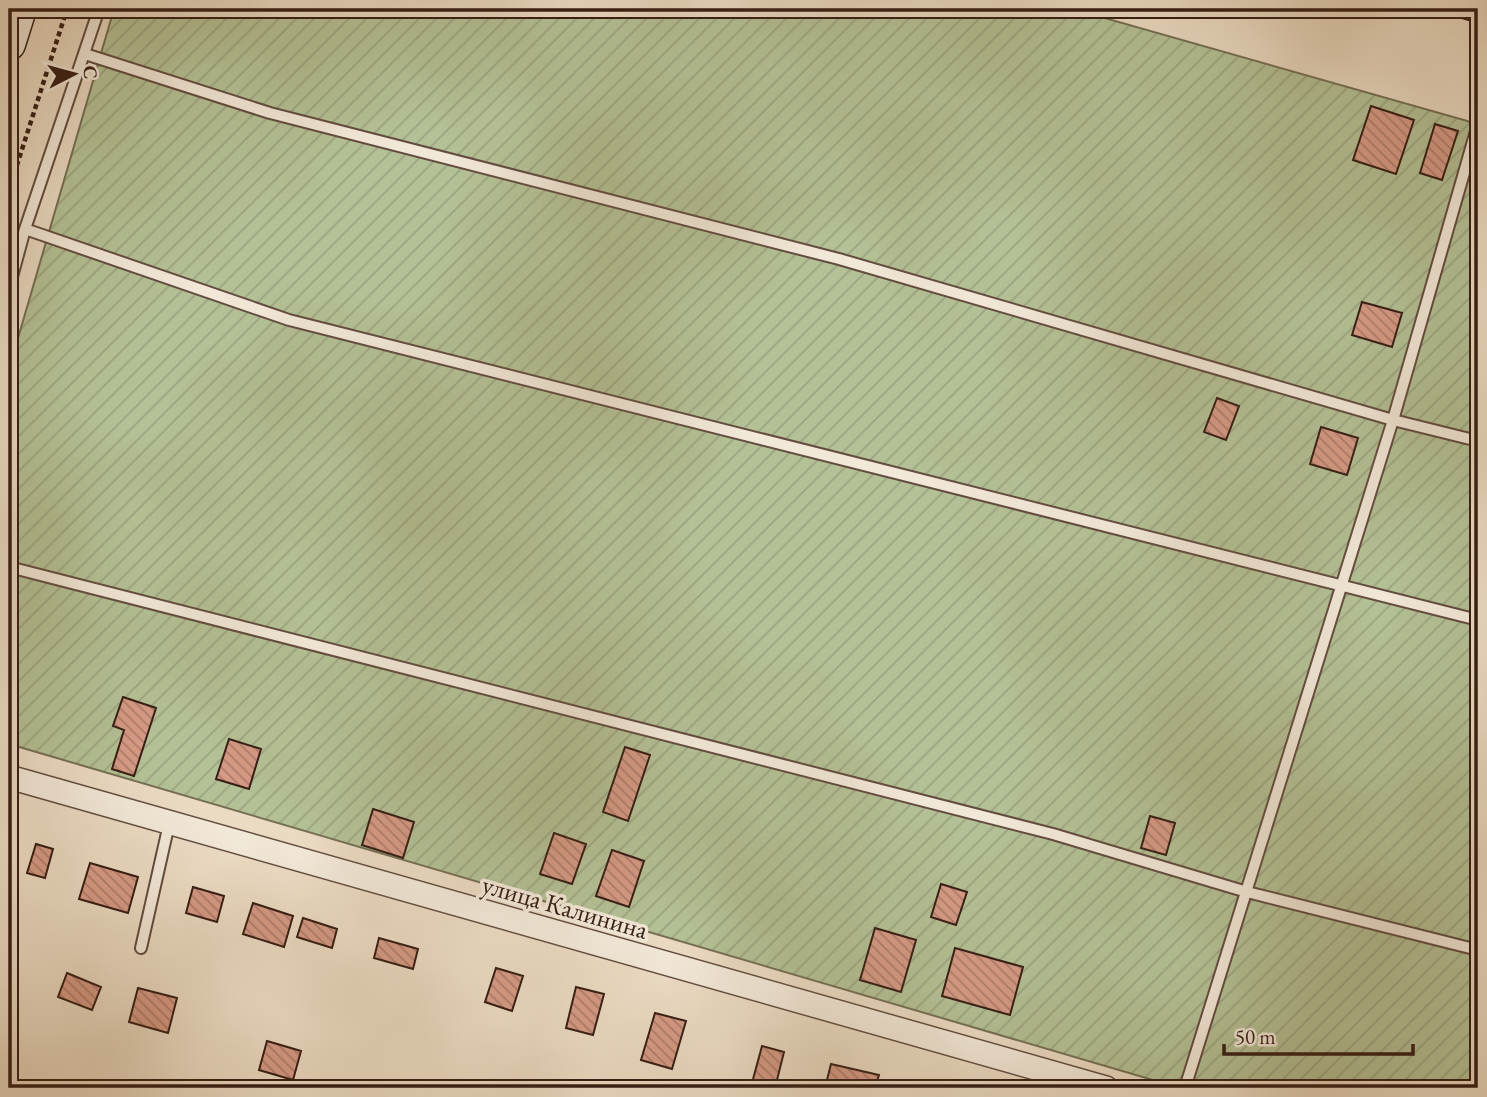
<svg xmlns="http://www.w3.org/2000/svg" width="1487" height="1097" font-family="'EB Garamond',serif">
  <style>
    .garden { fill: url(#garden-furrows); stroke: #757055; stroke-width: 2 }
    .building { fill: url(#building-back-hatch); stroke: #361e14; stroke-width: 2 }
    .lines { fill: none; stroke-linecap: round; stroke-linejoin: round }
    .service-casing { stroke: #634d40; stroke-width: 14 }
    .minor-casing { stroke: #634d40; stroke-width: 26 }
    .secondary-casing { stroke: #361e14; stroke-width: 35 }
    .path { stroke: #361e14; stroke-width: 4.5; stroke-dasharray: 5 3.5; stroke-linecap: butt }
    .service { stroke: #f2e8d8; stroke-width: 10 }
    .minor { stroke: #f2e8d8; stroke-width: 23 }
    .secondary { stroke: #f2e8d8; stroke-width: 32 }
    .labels { text-anchor: middle; dominant-baseline: central; stroke-width: 7; stroke-linejoin: round; paint-order: stroke }
    .street-label { font-size: 26px; fill: #361e14; stroke: #f2e8d8 }
  </style>
  <defs>
    <pattern id="garden-furrows" width="10" height="10" patternUnits="userSpaceOnUse" patternTransform="scale(1.75)"><rect width="10" height="10" fill="#b4c196"/><path d="M-1 1l2-2M0 10L10 0M9 11l2-2" fill="none" stroke="#9ba580"/></pattern>
    <pattern id="building-back-hatch" width="6" height="6" patternUnits="userSpaceOnUse" patternTransform="scale(1.75)"><rect width="6" height="6" fill="#d69a85"/><path d="M-1 5l2 2M0 0l6 6M5-1l2 2" fill="none" stroke="#ae7d6c"/></pattern>
  </defs>
  <rect width="100%" height="100%" fill="#ebdbc3"/>
  <filter id="stains"><feTurbulence type="fractalNoise" baseFrequency=".00286" numOctaves="4"/><feColorMatrix values="0 0 0 0 .2 0 0 0 0 .09 0 0 0 0 .02 0 0 0 .5 -.17"/></filter>
  <radialGradient id="worn" r=".72"><stop offset=".6" stop-color="#630" stop-opacity="0"/><stop offset="1" stop-color="#630" stop-opacity=".3"/></radialGradient>
  <path class="garden" d="M114,9H1073L1478,124V1088H1180L9,744V369Z"/>
  <path class="building" d="M1432,9H1478V23Z
    M1371,106L1414,120L1396,174L1353,160Z
    M1435,124L1458,131L1442,180L1420,173Z
    M1362,302L1402,313L1392,347L1352,335Z
    M1217,398L1239,406L1226,440L1204,432Z
    M1321,427L1358,438L1347,475L1310,464Z
    M123,697L156,708L134,776L112,769L124,730L113,726Z
    M229,739L261,749L249,789L216,779Z
    M625,747L650,755L628,821L603,812Z
    M373,809L414,822L403,858L362,845Z
    M1150,816L1175,823L1166,855L1141,848Z
    M554,833L586,844L572,884L540,874Z
    M36,844L53,849L45,878L27,873Z
    M612,850L644,861L629,907L596,896Z
    M90,863L138,877L128,913L79,899Z
    M941,884L967,892L956,925L931,917Z
    M193,887L224,896L217,922L186,913Z
    M253,903L293,916L284,947L243,934Z
    M303,918L337,929L332,948L297,937Z
    M875,928L916,940L901,992L860,980Z
    M379,938L418,949L413,969L374,958Z
    M955,948L1023,967L1010,1015L942,996Z
    M496,968L523,976L512,1011L485,1002Z
    M67,973L101,987L92,1010L58,997Z
    M576,987L604,994L593,1035L566,1028Z
    M138,988L177,998L168,1033L129,1022Z
    M655,1013L686,1021L672,1069L641,1060Z
    M267,1041L301,1051L293,1080L259,1070Z
    M762,1046L784,1052L775,1088L752,1083Z
    M831,1064L879,1075L875,1088H825Z"/>
  <g class="lines">
    <defs>
      <path id="service" d="M85,54L270,113L839,259L1393,420L1478,441
        M25,229L289,320L1478,620
        M9,288L25,229L99,9
        M9,567L1053,834L1247,892L1478,950
        M141,948L169,824
        M1185,1088L1393,420L1478,124"/>
      <path id="minor" d="M9,777L1106,1088"/>
      <path id="secondary" d="M9,44L20,9"/>
    </defs>
    <use href="#service" class="service-casing"/>
    <use href="#minor" class="minor-casing"/>
    <use href="#secondary" class="secondary-casing"/>
    <path class="path" d="M9,190L67,9"/>
    <use href="#service" class="service"/>
    <use href="#minor" class="minor"/>
    <use href="#secondary" class="secondary"/>
  </g>
  <g class="labels">
    <g class="street-label">
      <text transform="translate(565 907) rotate(16)">улица Калинина</text>
    </g>
  </g>
  <rect width="1487" height="1097" fill="none" stroke="#ebdbc3" stroke-width="35"/>
  <rect x="10" y="10" width="1466" height="1076" fill="none" stroke="#361e14" stroke-width="3.5"/>
  <rect x="18" y="18" width="1452" height="1062" fill="none" stroke="#361e14" stroke-width="2"/>
  <g transform="translate(74 74) rotate(84)" stroke="#f2e8d8" stroke-width="5" paint-order="stroke">
  <path d="M0-5L12 26L0 18L-12 26Z" fill="#361e14"/>
  <text y="-10" font-size="19" font-weight="bold" text-anchor="middle" fill="#361e14">С</text>
  </g>
  <path d="M1224 1044v10h189v-10" fill="none" stroke="#361e14" stroke-width="3.5"/>
  <text x="1235" y="1044" font-size="21" fill="#361e14" stroke="#f2e8d8" stroke-width="5" paint-order="stroke">50 m</text>
  <rect width="100%" height="100%" filter="url(#stains)"/>
  <rect width="100%" height="100%" fill="url(#worn)"/>
</svg>
